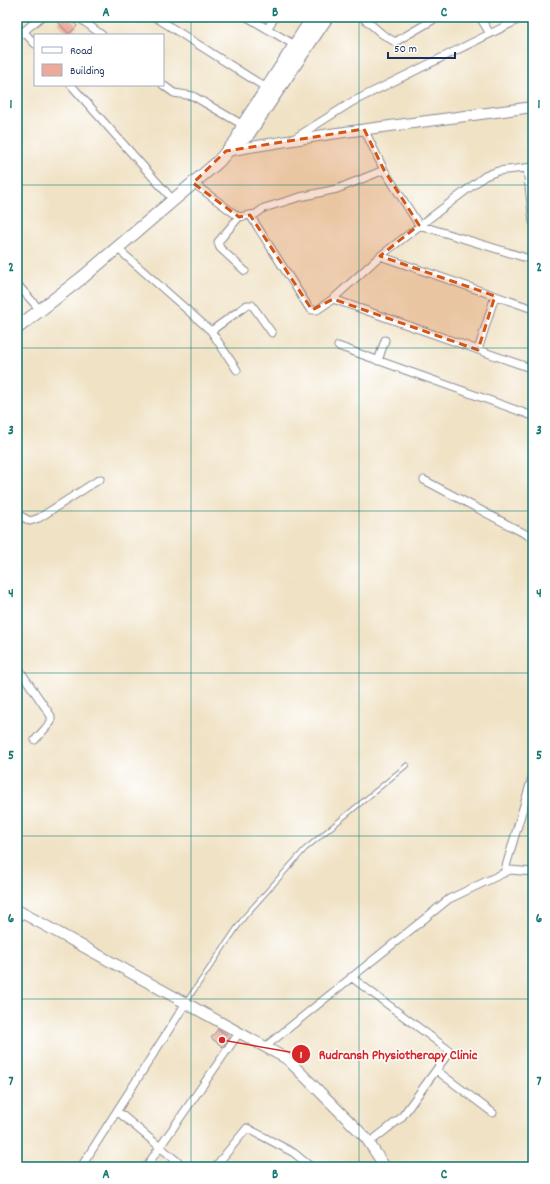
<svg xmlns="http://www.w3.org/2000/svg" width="550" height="1184" font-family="Dekko,sans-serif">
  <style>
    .building { fill: #ecaa9b }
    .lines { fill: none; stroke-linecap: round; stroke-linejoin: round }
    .lane-casing { stroke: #868892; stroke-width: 5.5 }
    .street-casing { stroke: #868892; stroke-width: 9 }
    .secondary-casing { stroke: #868892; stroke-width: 12 }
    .primary-casing { stroke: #868892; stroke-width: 14 }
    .lane { stroke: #fff; stroke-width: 3.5 }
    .street { stroke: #fff; stroke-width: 7 }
    .secondary { stroke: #fff; stroke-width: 10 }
    .primary { stroke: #fff; stroke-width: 12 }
    .marked { fill: #d45514; fill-opacity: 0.2; stroke: #d45514; stroke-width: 3; stroke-dasharray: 8 5; stroke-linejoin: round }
    .grid { fill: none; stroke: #0f766e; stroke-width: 1; stroke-opacity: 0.55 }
    .leader { fill: none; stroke: #d62828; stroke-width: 1.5 }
    .callout-dot { fill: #d62828; stroke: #fff; stroke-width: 1.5 }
    .mark-label { font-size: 12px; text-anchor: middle; font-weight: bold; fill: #fff }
    .callout-label { font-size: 14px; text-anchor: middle; font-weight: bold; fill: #d62828; stroke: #fff; stroke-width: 3; stroke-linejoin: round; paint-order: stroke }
    .neatline { fill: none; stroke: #0f766e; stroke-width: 1.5 }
    .grid-label { font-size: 13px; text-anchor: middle; font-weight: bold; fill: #0f766e }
  </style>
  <rect width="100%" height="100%" fill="#fff"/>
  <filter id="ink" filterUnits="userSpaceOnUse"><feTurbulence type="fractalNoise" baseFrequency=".025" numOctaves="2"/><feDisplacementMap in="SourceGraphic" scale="8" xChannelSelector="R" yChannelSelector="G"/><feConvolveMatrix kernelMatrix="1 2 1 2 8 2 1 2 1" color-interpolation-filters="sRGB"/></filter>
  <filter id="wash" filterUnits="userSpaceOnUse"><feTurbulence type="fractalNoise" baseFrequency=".012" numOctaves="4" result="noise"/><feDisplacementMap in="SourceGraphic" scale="16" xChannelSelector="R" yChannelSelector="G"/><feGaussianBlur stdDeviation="0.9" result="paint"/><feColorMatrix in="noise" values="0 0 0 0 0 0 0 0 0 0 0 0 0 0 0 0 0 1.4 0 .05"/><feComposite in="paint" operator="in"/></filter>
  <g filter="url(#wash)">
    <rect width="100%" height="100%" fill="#f0e2c5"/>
    <g id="blocks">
      <path class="building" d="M64,17H69L77,26L69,34L58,22Z
        M218,1029L230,1037L223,1047L211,1038Z"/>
    </g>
  </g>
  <g filter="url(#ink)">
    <use href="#blocks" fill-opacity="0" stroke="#868892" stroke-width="1"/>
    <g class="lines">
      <defs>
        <path id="lane" d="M186,1002L245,916L305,849L407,765"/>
        <path id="street" d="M78,17L102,35
          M155,17L268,89
          M247,17L298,47
          M362,17L382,34L395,42L438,17
          M480,17L490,34
          M267,29L275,17
          M24,32L35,44
          M17,37L41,17
          M71,85L173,200
          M163,85L174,93L193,96L243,125
          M364,129L384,170L419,225L533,260
          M295,138L352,102L524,17
          M527,168L533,222
          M193,183L239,217L256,214L264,208L300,197L337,189L384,170
          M250,215L309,308L312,310H317L333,299L380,256L485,176L498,171L533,167
          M239,217L218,242L220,248L245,271
          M117,248L211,331L237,370
          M380,256L533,309
          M17,284L40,310
          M333,299L533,369
          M211,331L247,305H252L272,333
          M338,346L533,416
          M478,350L495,296
          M378,361L385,340
          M424,480L533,538
          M17,514L30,521L39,518L100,479
          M17,664L21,672L17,677
          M21,672L51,716V722L35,740
          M504,873L533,774
          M351,977L450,1051L401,1118L369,1143
          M265,1047L449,899L510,870L533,872
          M436,1070L493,1113
          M117,1111L184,1167
          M81,1167L186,1003
          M146,1167L239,1033
          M215,1167L247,1128L294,1153L311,1167"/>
        <path id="secondary" d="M226,151L330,134L533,107
          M17,910L287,1059L366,1138L385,1167"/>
        <path id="primary" d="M237,140L243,125L313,17
          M17,328L83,277L218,162L237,140L247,136L327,17"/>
      </defs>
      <use href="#lane" class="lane-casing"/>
      <use href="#street" class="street-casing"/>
      <use href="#secondary" class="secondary-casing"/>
      <use href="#primary" class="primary-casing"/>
      <use href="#lane" class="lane"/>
      <use href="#street" class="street"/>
      <use href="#secondary" class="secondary"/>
      <use href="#primary" class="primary"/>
    </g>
  </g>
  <path class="marked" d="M364,129L384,170L419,225L380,256L495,296L478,350L333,299L312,310L250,215L239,217L193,183L226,151Z"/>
  <path class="grid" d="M191,17V1167M359,17V1167M17,185H533M17,348H533M17,511H533M17,673H533M17,836H533M17,999H533"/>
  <path class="leader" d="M222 1040L301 1054"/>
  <g class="callout-dot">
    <circle cx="222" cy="1040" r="4"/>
    <circle cx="301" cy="1054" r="10"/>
  </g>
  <g class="mark-label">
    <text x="301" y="1058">1</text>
  </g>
  <g class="callout-label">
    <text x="398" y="1059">Rudransh Physiotherapy Clinic</text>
  </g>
  <rect width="550" height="1184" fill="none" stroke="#fff" stroke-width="44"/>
  <rect x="34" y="34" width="130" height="52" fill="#ffffff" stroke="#a4acbf"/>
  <rect x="42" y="47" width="20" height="6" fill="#ffffff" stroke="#a4acbf"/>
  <text x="70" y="54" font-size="12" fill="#1b2f5e">Road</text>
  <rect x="42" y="64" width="20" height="12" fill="#ecaa9b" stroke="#a4acbf"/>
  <text x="70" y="74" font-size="12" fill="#1b2f5e">Building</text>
  <path d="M388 52v6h67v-6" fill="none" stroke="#1b2f5e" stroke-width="2"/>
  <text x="394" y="52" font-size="12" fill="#1b2f5e" stroke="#ffffff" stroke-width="3" paint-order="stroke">50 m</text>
  <rect x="22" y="22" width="506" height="1140" class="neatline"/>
  <g class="grid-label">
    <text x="106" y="16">A</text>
    <text x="275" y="16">B</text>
    <text x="444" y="16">C</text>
    <text x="11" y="108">1</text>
    <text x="539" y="108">1</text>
    <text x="11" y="271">2</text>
    <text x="539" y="271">2</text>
    <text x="11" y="434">3</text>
    <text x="539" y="434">3</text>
    <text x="11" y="597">4</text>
    <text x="539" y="597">4</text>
    <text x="11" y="759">5</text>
    <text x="539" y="759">5</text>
    <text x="11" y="922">6</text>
    <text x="539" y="922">6</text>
    <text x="11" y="1085">7</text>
    <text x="539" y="1085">7</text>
    <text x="106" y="1178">A</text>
    <text x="275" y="1178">B</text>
    <text x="444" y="1178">C</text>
  </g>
</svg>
